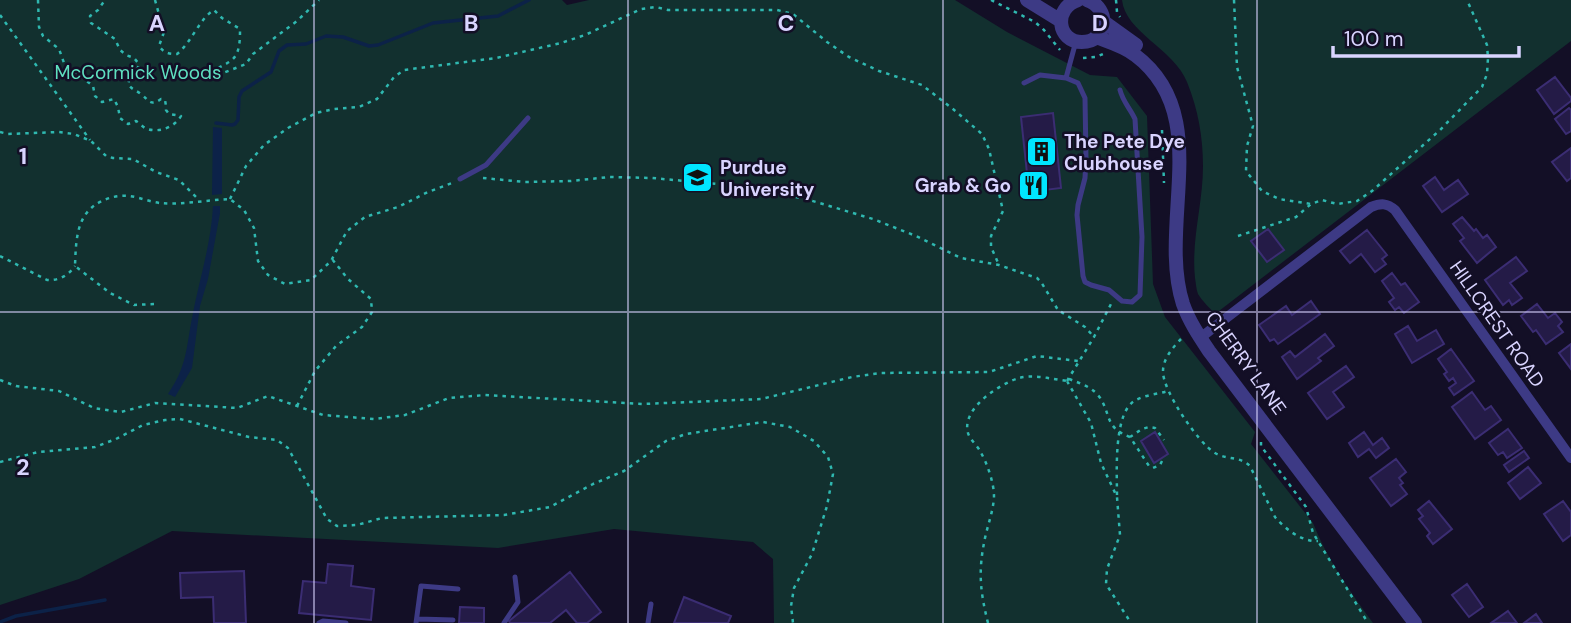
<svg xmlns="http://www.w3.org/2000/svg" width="1571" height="623" font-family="'DM Sans',sans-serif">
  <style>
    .green { fill: #12302f }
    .water { fill: #0c2248 }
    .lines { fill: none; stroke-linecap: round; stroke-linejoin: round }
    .stream { stroke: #0c2248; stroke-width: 3.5 }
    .building { fill: #241b47; stroke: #3b2d73; stroke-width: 2 }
    .path { stroke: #2fb8b0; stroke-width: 2.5; stroke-dasharray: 3.5 5; stroke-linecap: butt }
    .service { stroke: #3d3a85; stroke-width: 5 }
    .minor { stroke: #3d3a85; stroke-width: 10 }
    .tertiary { stroke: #3d3a85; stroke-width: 14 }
    .grid { fill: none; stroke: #d9d4ff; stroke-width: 2; stroke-opacity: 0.55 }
    .labels { text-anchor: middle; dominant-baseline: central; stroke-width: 5; stroke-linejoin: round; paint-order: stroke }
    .park-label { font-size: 19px; fill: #5fe0c0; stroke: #130f26 }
    .poi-label { font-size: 19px; font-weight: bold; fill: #d9d4ff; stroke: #130f26; text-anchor: start }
    .street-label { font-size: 19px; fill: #d9d4ff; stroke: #130f26 }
    .grid-label { font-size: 23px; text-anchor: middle; font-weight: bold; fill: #d9d4ff; stroke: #130f26; stroke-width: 5; stroke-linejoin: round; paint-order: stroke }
  </style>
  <rect width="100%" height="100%" fill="#130f26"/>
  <path class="green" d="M0,0H562L567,5L589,0H955L1007,32L1090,75L1117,77L1147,116L1153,284L1165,317L1255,432L1251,444L1313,523C1327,559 1350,592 1373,623H774L773,559L753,542L614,529L498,548L172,531L79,579L0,605Z
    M1122,0H1571V41L1215,314C1210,308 1202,301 1198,294C1196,289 1196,283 1195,278C1191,240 1203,204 1203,166C1203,137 1198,109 1187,82C1174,49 1125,32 1122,0Z"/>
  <path class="water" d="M213,127L222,128V194L212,195Z
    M213,206H220V213L208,279L200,306L192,368L175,397L168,394C187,366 186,349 192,318C199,280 211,245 213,206Z"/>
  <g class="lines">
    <path class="stream" d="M216,123L232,125L235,124L238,120L239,97L242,91L271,72L279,51L287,45L306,44L326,36L343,37L369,46L378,45L433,23L498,16L529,0
      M0,622L16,616L105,600"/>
  </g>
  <path class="building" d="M1555,77L1571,98V101L1554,114L1537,90Z
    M1569,108L1571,110V131L1566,134L1555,119Z
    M1053,113L1061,188L1029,192L1021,117Z
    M1571,148V178L1567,181L1552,162Z
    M1435,177L1444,190L1458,180L1468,194L1442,212L1423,186Z
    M1462,217L1474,231L1476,229L1483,238L1487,235L1496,247L1477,263L1460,241L1464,238L1453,224Z
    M1268,229L1284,250L1267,262L1251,241Z
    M1367,230L1387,255L1382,259L1386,264L1375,272L1361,254L1350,263L1340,251Z
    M1516,257L1527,271L1510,283L1522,298L1512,305L1509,300L1503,305L1485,280Z
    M1392,273L1401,285L1405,283L1419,302L1404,313L1399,307L1395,310L1389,302L1394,298L1382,281Z
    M1311,301L1320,314L1278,344L1274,339L1270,341L1259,325L1286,306L1292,315Z
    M1537,304L1548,318L1555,313L1562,322L1558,326L1563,332L1546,344L1536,330L1533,332L1521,316Z
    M1408,326L1417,341L1436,330L1444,344L1412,363L1395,334Z
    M1325,334L1334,346L1318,358L1321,361L1297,379L1282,357L1290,351L1295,357Z
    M1571,344V369L1559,353Z
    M1451,349L1474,381L1454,395L1449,388L1456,383L1453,378L1449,381L1444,374L1447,372L1438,359Z
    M1346,366L1354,377L1333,392L1344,407L1327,419L1308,393Z
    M1472,392L1485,410L1491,406L1501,420L1475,439L1452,407Z
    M1508,429L1522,448L1507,458L1503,452L1498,455L1489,443Z
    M1155,432L1168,454L1154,463L1141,441Z
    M1364,432L1373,445L1382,438L1389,448L1376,458L1369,449L1358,457L1349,443Z
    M1524,451L1529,458L1509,472L1504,465Z
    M1396,459L1406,472L1399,478L1403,483L1400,485L1407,494L1391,506L1370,478Z
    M1528,467L1541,483L1520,499L1508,483Z
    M1429,501L1452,529L1433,544L1427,536L1430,533L1419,519L1423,516L1418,510Z
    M1563,501L1571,512V535L1563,541L1544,514Z
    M328,564L353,566L351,586L374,589L371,620L299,613L303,581L326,583Z
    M244,571L246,623H214L213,597L181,598L180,573Z
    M570,572L601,612L587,623H577L566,610L550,623H510L509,621Z
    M1467,584L1483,607L1469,617L1452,595Z
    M684,597L731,616L728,623H674Z
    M460,607L484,608V623H459Z
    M1508,611L1517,623H1491Z
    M1536,614L1542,623H1524Z"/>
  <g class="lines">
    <path class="path" d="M38,0L39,27L43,36L59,49L64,63L93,86L95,96L102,102L114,99L118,107L120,118L128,124L136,121C139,123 142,126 145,128C158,134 175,127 181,116L169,114L166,110V106L165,100L161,99C150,107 149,100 141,94C136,90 132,90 128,84L130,77L136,74L139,64L134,58L126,55L120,50L115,39L91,23L90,16L98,10L105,0
      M155,0L164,32L159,46C164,53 169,54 177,54C192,42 199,19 214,10L222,18L240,29C240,39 240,52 233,59C229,63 221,66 217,69V72L223,73L246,64L253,54L297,21L319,0
      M991,0L1035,22L1044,30L1060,50
      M1116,0L1117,12L1120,17
      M1234,0L1237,67L1253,126L1247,146L1246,171L1262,191L1279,199L1311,204
      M0,15L90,140
      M1083,58L1096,57L1103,54
      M1162,130L1164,183
      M0,132L8,134L59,132L74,134L91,141L106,156L113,158L133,159L156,172L179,180L199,200
      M483,178L525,182L571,181L610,177L652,178L729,185L806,199L873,219L916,236L961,258L999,265L1037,278L1041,282L1058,310L1085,327L1094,337
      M230,199L246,166L264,145L288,128L316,113L334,109L359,107L377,99L394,77L404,70L496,58L561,43L585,35L641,9L656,7L668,10H777L793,14L827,42L849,57L879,71L922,85L953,109L982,134L989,149L1003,211L991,236V247L999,265
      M1238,236L1296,217L1311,204L1322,200L1337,204L1357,201L1372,191L1440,130L1482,87L1487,74L1488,58L1487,45L1467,0
      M0,256L47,280C58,281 68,276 75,266
      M154,304L134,305L110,293L75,266C76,240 76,213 102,201C110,197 120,195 129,196C139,197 150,202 160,203C181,205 208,200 230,199L244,210L254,228L258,261L268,275L285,284L311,280L331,261L347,231L365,217L398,207L428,192L452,183
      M1181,339C1173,347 1163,359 1163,371C1162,390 1199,444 1215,453C1227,460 1240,456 1250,466L1275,517C1285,529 1302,542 1318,541
      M1069,379C1079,383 1090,386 1098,395C1112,413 1103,427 1130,437
      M0,380L16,386L59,391L94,408L121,412L155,403L237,408L268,396L323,415L374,419L405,415L449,398L485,395L643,404L761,399L852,377L880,373L989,372L1037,356L1078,361
      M1067,381L1091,423L1101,463L1117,497L1120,535L1107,569L1106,584L1131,623
      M1067,381L1094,337L1112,302
      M297,406L315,371L336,346L362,327L372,312L371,299L348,279L332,259
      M1261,442V446L1306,507L1313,533L1368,623
      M1162,461L1160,465L1153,468L1149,466L1130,437L1142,429L1149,427L1155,428L1164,440
      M0,462L38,452L95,447L116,439L143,425L165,420L180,419L249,437L277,440L288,448L327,519L337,526L357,525L382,518L504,515L550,507L593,484L624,471L666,441L686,434L763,422L790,427L814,441L828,457L833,474L827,506L812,554L794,588L791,606L793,623
      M1117,495C1117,473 1113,411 1136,400C1145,395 1158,394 1168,391
      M988,623C980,591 978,571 985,538C988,524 993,512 994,497C994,482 987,463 980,451C977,445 970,440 968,433C961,409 999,384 1019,378C1033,374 1052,379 1067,381"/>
    <path class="service" d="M1066,78L1076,41
      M1024,83L1040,75L1066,78L1078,83L1085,98L1086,159L1085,178L1078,205L1077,215L1083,276L1085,282L1091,285L1109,290L1122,301L1132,302L1140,295L1142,237L1135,119C1130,108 1123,102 1120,90
      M460,179L486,165L528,118
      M418,619L453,620
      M319,623L323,621L346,623
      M416,623L421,586L458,589
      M504,623L518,602L515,577
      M648,623L651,604"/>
    <path class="minor" d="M1200,338L1371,207C1381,203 1387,203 1395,210L1571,458"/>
    <path class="tertiary" d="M1027,0L1061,21
      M1078,0C1053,8 1057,42 1082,42C1108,42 1111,8 1087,0
      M1104,22L1136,45
      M1096,37C1109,42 1124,46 1135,55C1215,115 1157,223 1183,304C1189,321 1199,336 1209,351L1415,623"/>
  </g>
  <path class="grid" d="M314,0V623M628,0V623M943,0V623M1257,0V623M0,312H1571"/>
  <defs>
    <symbol id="building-square" viewBox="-11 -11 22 22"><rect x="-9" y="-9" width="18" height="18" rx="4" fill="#00e5ff" stroke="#130f26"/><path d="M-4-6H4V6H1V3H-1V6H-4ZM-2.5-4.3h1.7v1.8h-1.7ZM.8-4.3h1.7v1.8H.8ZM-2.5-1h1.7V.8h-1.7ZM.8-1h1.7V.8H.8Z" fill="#111"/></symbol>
    <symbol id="university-square" viewBox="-11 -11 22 22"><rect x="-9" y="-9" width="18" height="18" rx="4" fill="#00e5ff" stroke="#130f26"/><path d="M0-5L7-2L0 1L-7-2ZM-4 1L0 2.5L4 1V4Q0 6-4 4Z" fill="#111"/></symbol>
    <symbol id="restaurant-square" viewBox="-11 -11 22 22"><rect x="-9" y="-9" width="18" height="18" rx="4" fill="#00e5ff" stroke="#130f26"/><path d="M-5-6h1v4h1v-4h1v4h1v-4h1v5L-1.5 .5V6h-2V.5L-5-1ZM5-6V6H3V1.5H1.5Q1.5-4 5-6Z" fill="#111"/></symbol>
  </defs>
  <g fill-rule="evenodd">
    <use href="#building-square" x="1024" y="134" width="35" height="35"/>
    <use href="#university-square" x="680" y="160" width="35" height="35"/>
    <use href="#restaurant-square" x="1016" y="168" width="35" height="35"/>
  </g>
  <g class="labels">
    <g class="park-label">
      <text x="138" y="72">McCormick Woods</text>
    </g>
    <g class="poi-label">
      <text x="1064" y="141">The Pete Dye<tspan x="1064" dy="22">Clubhouse</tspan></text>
      <text x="720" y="167">Purdue<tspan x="720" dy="22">University</tspan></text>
      <text x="1011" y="185" text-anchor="end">Grab &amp; Go</text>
    </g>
    <g class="street-label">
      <text transform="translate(1497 324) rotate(55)">HILLCREST ROAD</text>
      <text transform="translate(1246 363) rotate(54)">CHERRY LANE</text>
    </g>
  </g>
  <g class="grid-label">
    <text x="157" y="31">A</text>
    <text x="471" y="31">B</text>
    <text x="786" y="31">C</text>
    <text x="1100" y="31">D</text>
    <text x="23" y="164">1</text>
    <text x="23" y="475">2</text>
  </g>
  <path d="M1333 46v10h186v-10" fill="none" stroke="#d9d4ff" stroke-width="3.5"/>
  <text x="1344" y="46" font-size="21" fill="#d9d4ff" stroke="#130f26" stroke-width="5" paint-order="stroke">100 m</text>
</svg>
